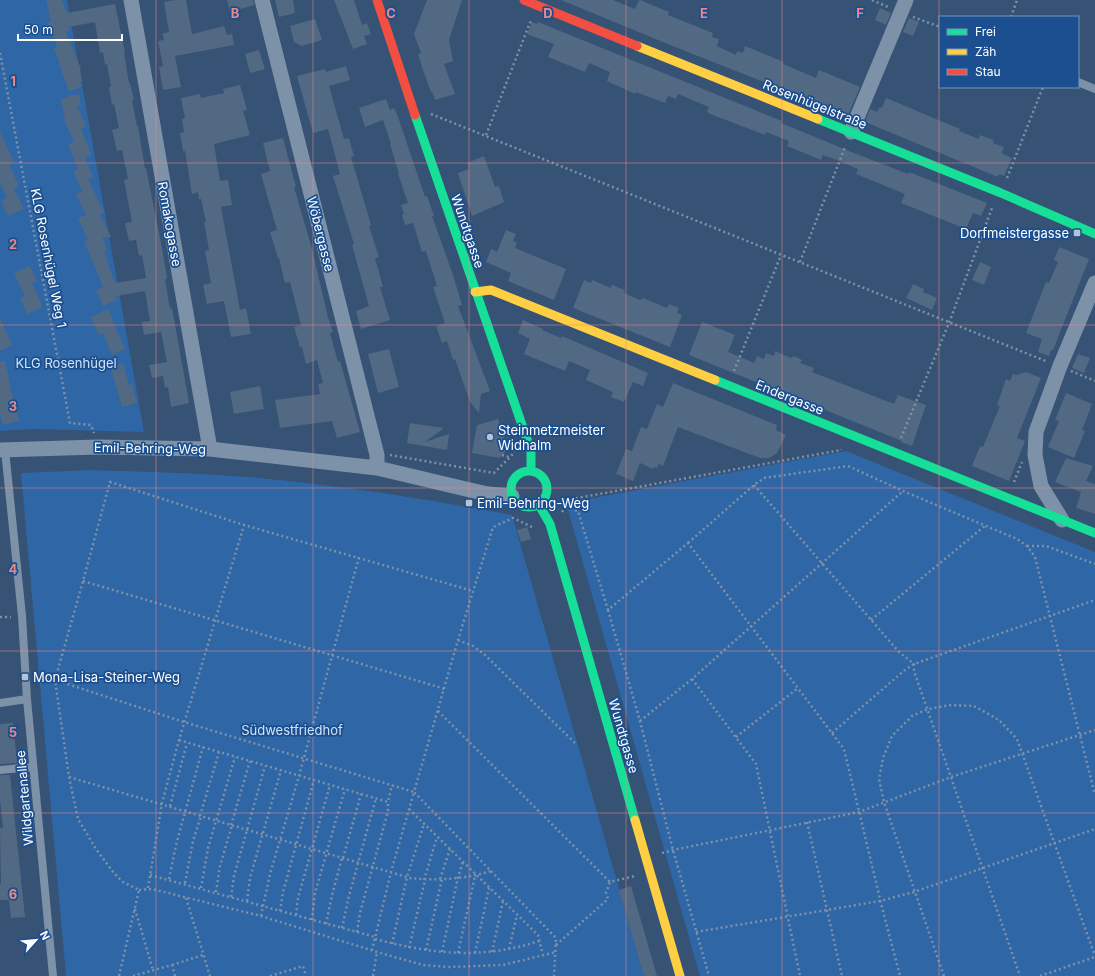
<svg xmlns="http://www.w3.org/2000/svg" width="1095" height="976" font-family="Inter,sans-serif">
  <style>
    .green { fill: #2f66a5 }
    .building { fill: #526984 }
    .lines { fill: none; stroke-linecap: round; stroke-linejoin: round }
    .path { stroke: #7d92a8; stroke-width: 2.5; stroke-dasharray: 2 3; stroke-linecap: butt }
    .lane { stroke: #7d92a8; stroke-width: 8 }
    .street { stroke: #7d92a8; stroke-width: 15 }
    .fast { stroke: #16e098; stroke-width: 9 }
    .slow { stroke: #ffcf43; stroke-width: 9 }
    .jam { stroke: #f24e42; stroke-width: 9 }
    .grid { fill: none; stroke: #e88989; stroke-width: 1; stroke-opacity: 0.55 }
    .poi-dot { fill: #b9c2ce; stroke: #1b4f8f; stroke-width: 1.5 }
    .labels { text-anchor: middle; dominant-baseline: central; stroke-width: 3.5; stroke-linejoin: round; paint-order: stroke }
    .street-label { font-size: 13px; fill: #fff; stroke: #1b4f8f }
    .poi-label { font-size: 13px; fill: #fff; stroke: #1b4f8f; text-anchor: start }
    .park-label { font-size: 13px; fill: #cfe3fa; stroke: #1b4f8f }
    .grid-label { font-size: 13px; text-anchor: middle; font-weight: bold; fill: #e88989; stroke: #1b4f8f; stroke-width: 3.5; stroke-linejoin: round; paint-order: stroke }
  </style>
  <rect width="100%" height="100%" fill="#365274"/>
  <path class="green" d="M0,0H67L144,432L33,429L0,431Z
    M846,451L1095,552V976H700L566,503Z
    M91,470C147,472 202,473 258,478C343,486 428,499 512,515L644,976H66L21,473Z"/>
  <path class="building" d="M46,0H62L67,13L115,4L125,53H124L129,83H130L134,100H132L137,126H138L145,169L146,168L162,248L167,278L165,279L170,309L172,308L189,403L171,407L168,387L165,388L163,376L152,378L149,365L167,362L161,332L144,335L142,322L150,321L145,291L116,296L117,300L103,306L96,290L103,287L84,241L88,240L78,218L86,215L76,194L82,191L73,171L78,169L68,145L74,142L66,125L61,99L67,98V96L79,94L81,106H77L86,126L81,129L92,155L85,158L93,177L88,179L104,212L100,214L111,237L102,238L108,251L104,252L115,283L146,278L142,255L139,256L136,240L129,241L125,223L132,222L124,180L128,179L122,150L117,151L112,130L119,128L114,104L112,105L109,87H111L107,64L105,65L103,52L100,53L95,22L68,27L70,30L66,32L81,69H80L82,81L80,82L82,86L69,92L54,48L57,47L56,44L48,23L51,21Z
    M175,0H186L192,34L224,26L227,35L232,34L234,45L175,56L181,87L163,90L159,67L163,66L158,41L164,40L162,34L169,32L164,2Z
    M227,0H253L254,5L230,12Z
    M275,0H293L295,13L279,17Z
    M334,0H354L362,25L367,23L371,34L364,36L367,44L353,49Z
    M427,0H462L449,40L453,61L444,64L455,94L435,100L432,92H431L423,70L418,54L421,53L414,34Z
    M561,0H613L635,9L639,0H640L669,12L668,15L713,33L712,37L719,39L717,46L736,55L737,51L743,53L745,46L784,62L783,64L816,78L819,70L860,87L848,115L675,47Z
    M880,8L891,13L886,25L875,20Z
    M909,18L919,22L913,36L903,32Z
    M315,19L322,40L302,46L294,42L290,26Z
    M532,22L537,24L538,22L782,121L781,123L854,153L908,174L909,172L987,203L981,216L973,213L966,229L901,203L905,194L856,174L858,169L832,158L823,155L821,160L787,146L789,141L766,132L765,135L710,114L707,112L709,107L678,94L676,99L668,96L665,103L636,92L635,94L607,81L610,72L589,63L585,72L548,57L554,44L527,34Z
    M259,50L265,69L250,73L245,54Z
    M346,66L350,80L329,86L344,139L349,138L354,156L351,157L371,225L369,226L379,257L375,258L383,287H380L390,320L361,329L356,311L369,306L352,245L354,244L333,176L340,174L328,129L313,133L297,76L325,69L326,72Z
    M240,85L247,110L243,111L250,135L214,144L220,181L228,180L232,205L221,207L240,310L246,308L251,334L231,337L224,301L207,304L203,285L211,283L205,251L209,250L204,222H206L201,199H199L198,192L192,194L185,151H183L180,133L184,132L182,119L185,118L181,98L200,94L201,98L224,93L223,89Z
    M886,98L960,129L959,131L979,139L980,135L994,140L993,143L1004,147L1001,153L1012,158L1004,176L999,174L998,177L865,122L870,109L877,112L880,107L882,108Z
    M386,99L390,110L394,108L397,114L425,197L427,196L434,216H432L453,275L462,305L458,306L490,391L481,394L479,413L470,402L455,359L453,360L447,341L442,343L436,326L445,323L433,287L437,286L426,251L422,252L413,223L405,225L402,215L404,214L401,205L408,203L398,174H399L390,144H391L383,120L365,127L359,108Z
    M0,132L14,162L9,164L19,186L14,189L24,209L8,216L1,201L7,198L0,183Z
    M283,138L296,187H294L312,249L328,317L333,332L330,333L338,362L340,361L360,432L337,438L332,421L280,428L275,400L320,394L318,384L323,383L317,360L306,364L302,347H300L294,327L301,325L290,282L285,283L279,258H278L270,232L277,230L261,174L270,171L263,143Z
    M484,156L495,187L499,186L504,202L472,216L458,173L469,169L467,163Z
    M506,230L516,234L513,241L517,243L515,248L566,269L554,300L508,281L511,273L486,262L491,249L497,252Z
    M1059,247L1089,259L1053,350H1051L1049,356L1038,352L1042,339L1026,333L1046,282L1049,283L1058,262L1054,260Z
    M980,262L991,267L984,285L972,280Z
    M30,266L37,281L32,283L43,307L27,314L20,298L25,296L14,273Z
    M584,280L591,283L592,280L611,288L612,285L625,290L624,293L640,300L643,298L667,308L669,304L679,308L677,313L682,315L670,347L573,308Z
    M913,284L924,289L923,292L937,298L932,310L906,298Z
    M108,309L125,349L112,355L103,333L99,335L91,317Z
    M0,318L12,345L0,351Z
    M523,320L543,329L542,330L561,338L562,336L648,373L643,386L633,382L624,402L611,397L613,392L586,380L590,370L569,361L565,371L524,354L530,339L518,333Z
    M702,322L735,335L728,352L754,363L757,356L764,359L766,353L774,356L775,351L791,358L794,356L802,360L800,363L814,368L812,372L894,404L898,395L926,405L912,446L901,442L902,441L689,355Z
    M389,349L399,387L378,393L368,354Z
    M1078,354L1090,358L1084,373L1072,368Z
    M0,361H5L15,408H16L19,421L3,425L0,414Z
    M123,363L129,385L132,384L137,403L122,407L110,366Z
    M1026,372L1041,378L1017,438L1025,441L1009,481L972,466L980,446L983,447L995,418L1000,406L997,405L1006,379L1010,381L1013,374L1017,375Z
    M673,383L777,425L776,430L786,435L777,453L769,458H760L678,427L663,466L659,464L657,468L654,467L653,469L640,463L633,481L616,474L626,449L632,451L641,427L647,429L657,404L663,407Z
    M260,386L264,409L234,414L230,392Z
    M1066,393L1092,404L1082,430L1085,431L1074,458L1048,447L1059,421L1055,420Z
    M498,419L508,449L499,458L472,453L477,425Z
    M410,423L444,428L425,442L449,434L447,450L407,443Z
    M1066,458L1093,466L1086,481L1095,484V514L1076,508L1081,492L1055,482Z
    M527,527L531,539L521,542L517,530Z
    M13,723L17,763L0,764V724Z
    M0,775H10L25,917L11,918L9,900H0V884H1L0,828H3L0,800Z
    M631,886L657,976H644L619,890Z"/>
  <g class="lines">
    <path class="path" d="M872,0L888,7
      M913,17L940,27
      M1011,17L1017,0
      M0,53L70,423L91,425L94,433
      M431,114L1048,362
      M486,135L531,20
      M1007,178L1043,87
      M800,262L845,147
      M734,371L781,255
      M1071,371L1095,381
      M901,438L949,323L992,208
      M390,455L494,473L515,452
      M502,455L509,457
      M1014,482L1022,462
      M754,485L899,652L914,664V671L1020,976
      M561,501L841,450V449
      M562,512L564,509L567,508L578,511L608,610L688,543L844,749L883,911L900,976
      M532,527L513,518L493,527L458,640L414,792L556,938L554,976
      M688,543L754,485L764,478L848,466L903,491L1017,539L1027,546L1035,557L1095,795
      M1027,546H1046L1095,564
      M83,581L445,689
      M608,610L640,721L673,850L709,976
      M0,617H11
      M871,620L986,525
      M458,640L473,646L484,654L575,743
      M692,679L756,764L800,976
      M39,683L44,680H55L184,722L414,792L391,872L372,950
      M438,711L610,882
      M640,721L692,679L903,491
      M832,733L906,669L914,664L1095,600
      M736,737L798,688
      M179,740L388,802L392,785
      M69,777L410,878C436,881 466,879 491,871
      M170,806L187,743
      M409,809L538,935L543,955
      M200,816L219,752
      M807,822L842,976
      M231,825L250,761
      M662,853L673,850L859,812L951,777L1095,730
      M343,858L361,794
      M150,875L375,937
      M169,879L176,845L203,747
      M440,879L450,849
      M424,880L437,837
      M185,883L193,841L201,816
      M148,888L162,803L179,740L244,525
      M201,888L208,848L235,757
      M139,890L152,889L261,916L377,952L423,965L449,967L503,965L556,952
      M216,892L220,866L232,825
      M231,897L234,876L265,766
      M186,898L210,976
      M247,901L250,878L281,770
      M135,909L153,970
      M280,911L283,892L314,780
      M296,915L298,898L330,785
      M261,916L270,874L299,776L359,557
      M312,920L315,893L345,789
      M326,924L332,895L342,858
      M342,928L349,896L376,798
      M357,932L360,913L388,811V802
      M696,932L880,901L914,892L1095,829
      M375,939C432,954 482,960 539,941
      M392,944L407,877L424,824
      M556,945L608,899L606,893L610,882L635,876
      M409,948L425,880
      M509,949L517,915
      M426,950L442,879
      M442,952L458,877L463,862
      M492,952L503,901
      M458,953L475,876
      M475,953L489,888
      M172,965L203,955
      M119,976L139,890L123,882L114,873L96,849L78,819L69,777L55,680L83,581L110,482L244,525L473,591
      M133,976L172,965L175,976
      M270,976L303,966L306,976
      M373,976L377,952
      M944,976L884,802L879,779L883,758L892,736L912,716L928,709L951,705L974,706L999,720L1017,739L1095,956
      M1040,976L1095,957"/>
    <path class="lane" d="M1078,82L1095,89
      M5,450L22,616L27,699L53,976
      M0,703L27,699
      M0,770L33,767"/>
    <path class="street" d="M131,0L210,449
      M262,0L377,455V468
      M851,132L906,0
      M0,450L98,447L210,449L377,468L470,490L488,494L512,496
      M1062,520L1041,486L1035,455L1036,432L1060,366L1095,283"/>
    <path class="fast" d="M415,115L531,451V471
      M818,119L1001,193L1095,234
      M715,380L1095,533
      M511 489a18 18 0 1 1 36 0a18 18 0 1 1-36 0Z
      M539,505L550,524L635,820"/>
    <path class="slow" d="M637,46L818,119
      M475,292L491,290L715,380
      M635,820L680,976"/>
    <path class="jam" d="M377,0L415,115
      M524,0L637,46"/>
  </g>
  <path class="grid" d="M156,0V976M313,0V976M469,0V976M626,0V976M782,0V976M939,0V976M0,163H1095M0,325H1095M0,488H1095M0,651H1095M0,813H1095"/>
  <g class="poi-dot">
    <rect x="1073" y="229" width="8" height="8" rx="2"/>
    <circle cx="490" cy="437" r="4"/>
    <rect x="465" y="499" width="8" height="8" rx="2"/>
    <rect x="21" y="673" width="8" height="8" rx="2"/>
  </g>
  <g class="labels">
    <g class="street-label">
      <text transform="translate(815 104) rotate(22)">Rosenhügelstraße</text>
      <text transform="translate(170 224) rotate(80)">Romakogasse</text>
      <text transform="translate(468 231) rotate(71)">Wundtgasse</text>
      <text transform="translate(321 234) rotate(76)">Wöbergasse</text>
      <text transform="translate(49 258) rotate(79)">KLG Rosenhügel Weg 1</text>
      <text transform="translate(790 397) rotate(22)">Endergasse</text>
      <text transform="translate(150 448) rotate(1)">Emil-Behring-Weg</text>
      <text transform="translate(624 736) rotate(74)">Wundtgasse</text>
      <text transform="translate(24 798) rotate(-95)">Wildgartenallee</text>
    </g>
    <g class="poi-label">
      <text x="1069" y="233" text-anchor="end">Dorfmeistergasse</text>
      <text x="498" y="430">Steinmetzmeister<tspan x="498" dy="15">Widhalm</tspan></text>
      <text x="477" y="503">Emil-Behring-Weg</text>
      <text x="33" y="677">Mona-Lisa-Steiner-Weg</text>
    </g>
    <g class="park-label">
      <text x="66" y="363">KLG Rosenhügel</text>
      <text x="292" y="730">Südwestfriedhof</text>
    </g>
  </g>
  <g class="grid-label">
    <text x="235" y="18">B</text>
    <text x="391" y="18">C</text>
    <text x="548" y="18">D</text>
    <text x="704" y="18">E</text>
    <text x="860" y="18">F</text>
    <text x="13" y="86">1</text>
    <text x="13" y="249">2</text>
    <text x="13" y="411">3</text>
    <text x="13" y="574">4</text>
    <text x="13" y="737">5</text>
    <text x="13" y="899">6</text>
  </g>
  <rect x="939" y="16" width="140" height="72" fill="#1b4f8f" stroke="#7695bc"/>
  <rect x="947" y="29" width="20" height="6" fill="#16e098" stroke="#7695bc"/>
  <text x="975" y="36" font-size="12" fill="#ffffff">Frei</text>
  <rect x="947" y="49" width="20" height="6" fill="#ffcf43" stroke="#7695bc"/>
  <text x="975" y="56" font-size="12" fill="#ffffff">Zäh</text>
  <rect x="947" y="69" width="20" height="6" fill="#f24e42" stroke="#7695bc"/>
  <text x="975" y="76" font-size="12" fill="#ffffff">Stau</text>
  <g transform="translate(36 940) rotate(63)" stroke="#1b4f8f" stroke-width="3" paint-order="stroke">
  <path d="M0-3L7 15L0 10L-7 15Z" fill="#ffffff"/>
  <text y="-6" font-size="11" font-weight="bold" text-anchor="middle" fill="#ffffff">N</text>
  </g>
  <path d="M18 34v6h104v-6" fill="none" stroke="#ffffff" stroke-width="2"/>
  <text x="24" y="34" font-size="12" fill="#ffffff" stroke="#1b4f8f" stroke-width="3" paint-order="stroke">50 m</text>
</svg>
